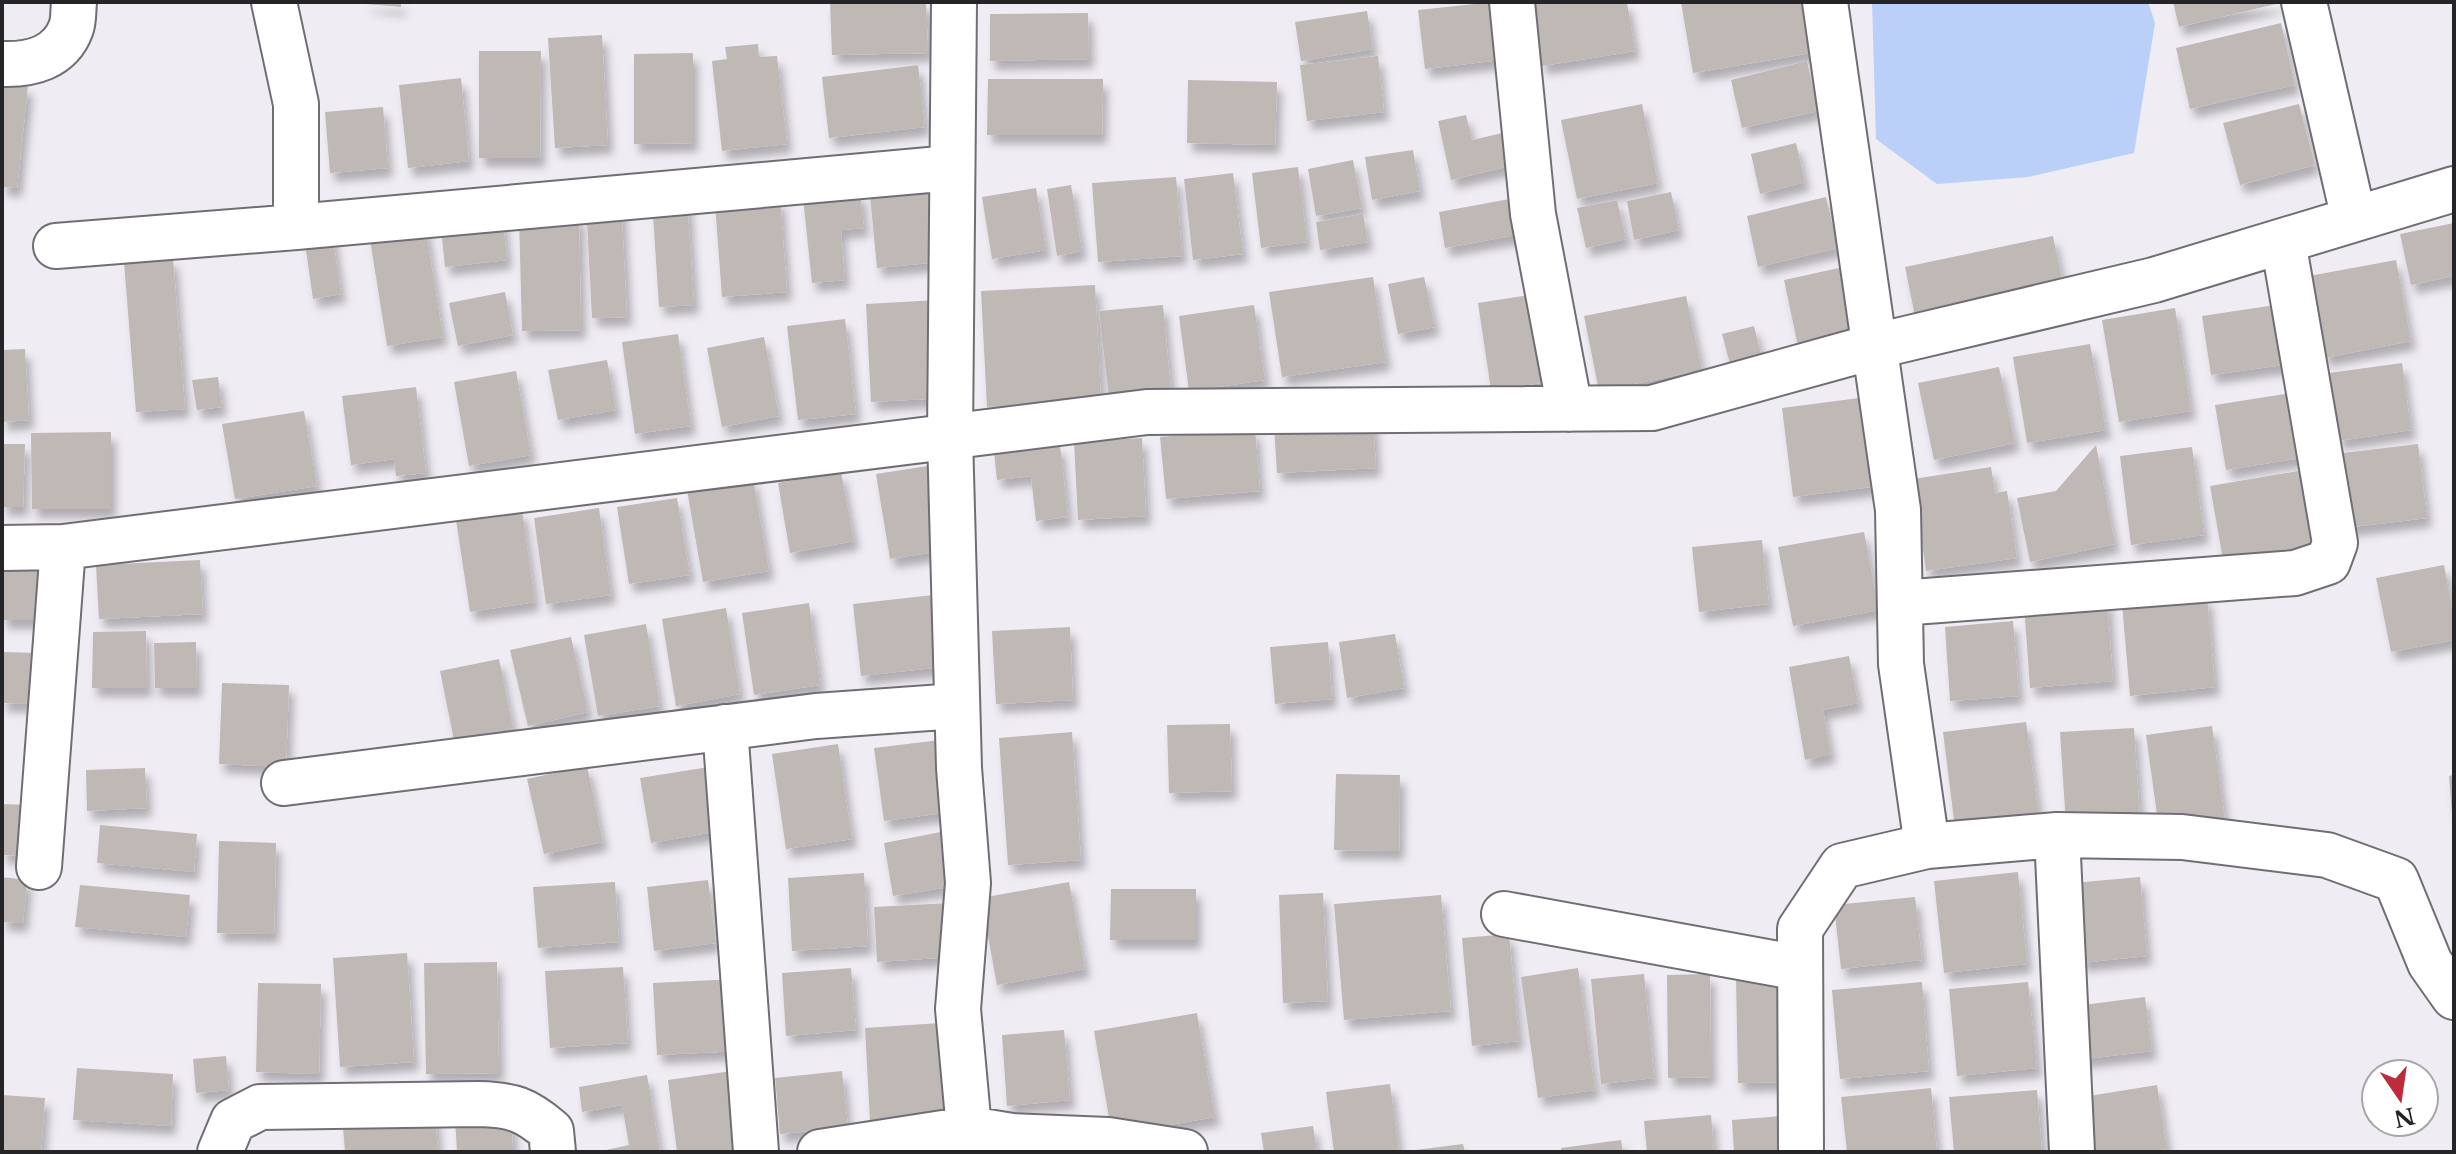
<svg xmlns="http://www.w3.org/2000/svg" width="2456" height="1154" font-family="'Libre Baskerville',serif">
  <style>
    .water { fill: #bad0f9 }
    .building { fill: #c0b8b5; filter: url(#shadow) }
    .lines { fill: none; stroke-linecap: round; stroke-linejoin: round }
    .minor-casing { stroke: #706e74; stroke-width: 48 }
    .minor { stroke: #fff; stroke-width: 44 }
  </style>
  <defs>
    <filter id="shadow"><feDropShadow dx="5" dy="9" stdDeviation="4" flood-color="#0004"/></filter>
  </defs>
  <rect width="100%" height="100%" fill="#efecf3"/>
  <path class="water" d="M1872,2H2148L2155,23L2134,153L2028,177L1937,184L1876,139Z"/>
  <path class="building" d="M366,2H401V7L366,4Z
    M830,2H926L928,53L832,55Z
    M1494,2L1500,60L1425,69L1418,10Z
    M1531,2H1627L1635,51L1542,66Z
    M1681,2H1802L1811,53L1693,73Z
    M2173,2H2279L2280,3L2179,27Z
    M1367,11L1373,49L1301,61L1295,22Z
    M1088,13L1089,59L990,61V14Z
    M2281,23L2295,85L2190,109L2176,48Z
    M602,35L608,145L555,148L548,38Z
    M758,44L759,57L777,56L787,144L722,151L712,61L727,59L725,47Z
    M479,51H541L540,158H479Z
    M693,53V143L634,144V54Z
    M1378,56L1384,112L1307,121L1300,65Z
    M1807,61L1818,111L1742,128L1731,80Z
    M918,65L925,127L829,138L822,77Z
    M461,78L469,161L408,168L399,85Z
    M988,79H1103L1102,135H987Z
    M1188,80L1277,82L1275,145L1187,143Z
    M2,84L28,86L17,188L2,187Z
    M1642,104L1658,183L1577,199L1561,120Z
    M2299,104L2315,165L2240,185L2223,123Z
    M383,107L388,168L330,173L325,112Z
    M1466,115L1472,140L1511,131L1518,164L1451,180L1438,121Z
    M1796,143L1805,182L1760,194L1751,154Z
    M1413,150L1420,191L1372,200L1365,157Z
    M1353,160L1362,208L1316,216L1308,169Z
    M1298,167L1307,242L1261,248L1252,173Z
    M1233,173L1243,254L1193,260L1184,179Z
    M1176,177L1182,256L1098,262L1092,183Z
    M932,179L939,262L877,268L869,185Z
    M1071,185L1082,251L1057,256L1047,189Z
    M1036,188L1046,250L992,259L982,197Z
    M860,192L864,228L841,230L845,280L812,283L803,198Z
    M1671,192L1679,230L1634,240L1627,201Z
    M687,197L694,305L659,307L652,199Z
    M1826,197L1838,248L1758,267L1747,216Z
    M1515,198L1522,234L1445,248L1439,212Z
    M780,199L787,292L722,297L715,204Z
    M621,200L627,317L592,318L586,201Z
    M1617,200L1626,239L1586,248L1577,208Z
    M502,212L507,260L445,267L440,218Z
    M1363,214L1368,242L1320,250L1316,222Z
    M579,215L581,330L522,331L519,217Z
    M2454,223V276L2411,285L2400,234Z
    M425,225L443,337L387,346L369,233Z
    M332,232L341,294L313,299L304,236Z
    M2053,236L2065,295L1917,326L1905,267Z
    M173,258L185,409L136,412L124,262Z
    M2396,260L2411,341L2324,358L2309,276Z
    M1857,264L1872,335L1799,351L1784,280Z
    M1373,277L1386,362L1282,377L1269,292Z
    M1424,277L1435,327L1398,334L1388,284Z
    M1095,285L1101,401L987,407L981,291Z
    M505,292L513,335L458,346L449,303Z
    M1542,293L1555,381L1491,390L1478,303Z
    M1686,296L1702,370L1599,391L1584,316Z
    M938,300L944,398L871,402L866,304Z
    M2282,304L2290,364L2211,375L2202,316Z
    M1163,305L1171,391L1109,398L1099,311Z
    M1254,305L1265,380L1189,391L1179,316Z
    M2175,308L2191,411L2119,422L2102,320Z
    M845,319L856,414L798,420L787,326Z
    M1754,326L1766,374L1735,382L1722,334Z
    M678,334L691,426L635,434L622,342Z
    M764,337L779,416L722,427L707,348Z
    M2090,344L2106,430L2027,443L2013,357Z
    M25,349L29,420L2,422V350Z
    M607,360L616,410L558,420L548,370Z
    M2402,363L2411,430L2338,441L2329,373Z
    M1999,367L2015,443L1934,460L1918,383Z
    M516,371L531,455L469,466L454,382Z
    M218,377L222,407L197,410L192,380Z
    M416,387L426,473L396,476L394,459L351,465L342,396Z
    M2291,393L2301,458L2226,470L2215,405Z
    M1867,397L1879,486L1793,497L1782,408Z
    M304,411L317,486L235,499L222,424Z
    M1373,420L1376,468L1277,473L1274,425Z
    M1255,429L1260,491L1166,499L1160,437Z
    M111,432V509H32L31,433Z
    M1142,438L1146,516L1078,520L1074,442Z
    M2,444H25L23,507H2Z
    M2418,444L2427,518L2344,528L2335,454Z
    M1060,445L1068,517L1036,521L1031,476L997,480L994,452Z
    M2096,445L2115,544L2030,562L2017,498L2056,491Z
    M2192,447L2204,535L2131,545L2120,456Z
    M934,465L947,550L890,559L876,474Z
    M1991,467L1995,493L2007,491L2017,558L1926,571L1913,479Z
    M2304,470L2317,548L2224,565L2210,486Z
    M841,472L854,541L790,553L778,483Z
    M753,478L769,571L703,582L687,490Z
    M677,498L690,575L629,584L617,507Z
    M599,508L611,595L546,604L534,518Z
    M522,510L535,602L470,612L456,520Z
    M1864,532L1879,610L1793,626L1778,547Z
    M1762,540L1769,604L1699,612L1692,547Z
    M200,560L203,614L99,619L96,565Z
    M2444,565L2454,620V640L2391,652L2376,578Z
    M2,566H42V620H2Z
    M933,595L941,667L861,676L853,604Z
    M2207,596L2215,687L2130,696L2122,604Z
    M2107,598L2113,681L2030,688L2024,605Z
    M809,603L820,685L754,695L742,613Z
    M726,608L740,694L676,706L662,619Z
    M2013,621L2019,696L1950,701L1945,627Z
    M646,624L660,706L598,716L584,635Z
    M1070,627L1073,700L996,704L992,631Z
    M146,631L147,688H92L93,632Z
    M1395,634L1404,688L1347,698L1339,642Z
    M571,637L588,712L528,726L510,650Z
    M196,642L197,688H155L154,643Z
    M1328,642L1332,699L1275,704L1270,647Z
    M2,652L37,653L36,704L2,703Z
    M1849,656L1858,703L1823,710L1831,754L1805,760L1789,667Z
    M499,659L513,728L454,740L440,671Z
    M222,683L289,685L286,767L219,764Z
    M2026,722L2039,817L1955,828L1943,732Z
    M1230,724L1232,791L1169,793L1167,725Z
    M2212,726L2225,820L2159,829L2146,735Z
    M2134,728L2140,820L2066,825L2060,732Z
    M1072,732L1081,860L1008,865L999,738Z
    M940,740L950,812L884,821L874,748Z
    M838,744L852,839L786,849L772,754Z
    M587,766L603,842L544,854L527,779Z
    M709,767L719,831L651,843L640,778Z
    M145,768L147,808L87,811L86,770Z
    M1336,774L1400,775L1399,851L1334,850Z
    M2454,775V814H2452L2449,776Z
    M2,804L30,805L28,856L2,855Z
    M100,825L197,834L194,872L97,863Z
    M951,830L961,885L893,896L884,843Z
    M219,841L276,843L274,934L217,933Z
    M2018,872L2027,964L1944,973L1934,881Z
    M864,873L868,946L792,951L788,878Z
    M2,877L27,880L23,923L2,922Z
    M2140,877L2147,956L2080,963L2073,883Z
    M708,880L716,943L654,951L647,887Z
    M615,882L619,942L538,948L533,887Z
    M1069,882L1085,969L997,985L981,898Z
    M80,885L190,895L186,937L75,927Z
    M1111,889H1196V940H1110Z
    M1323,893L1328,1001L1283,1003L1279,895Z
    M1441,895L1451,1011L1344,1020L1334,904Z
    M1915,897L1922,960L1841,969L1834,905Z
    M950,903L953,957L877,962L874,907Z
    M1509,934L1519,1041L1472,1046L1462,938Z
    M407,953L414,1062L340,1067L333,958Z
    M497,962L499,1073L426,1074L424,963Z
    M623,967L628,1043L550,1048L545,971Z
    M851,968L856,1030L786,1036L782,973Z
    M1578,968L1595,1090L1538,1098L1521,977Z
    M1644,974L1654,1078L1601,1084L1591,979Z
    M1710,974L1711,1077L1668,1078L1667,975Z
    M1787,977L1789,1082L1738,1083L1736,978Z
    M736,979L739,1051L657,1055L653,983Z
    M1922,982L1929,1071L1840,1079L1832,990Z
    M2028,982L2037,1068L1957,1076L1949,989Z
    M258,983L321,984L319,1074L256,1072Z
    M2145,997L2152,1051L2076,1060L2068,1007Z
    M1197,1013L1215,1117L1112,1135L1094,1031Z
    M940,1023L945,1114L870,1120L865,1028Z
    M1064,1030L1070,1100L1007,1106L1002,1035Z
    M226,1056L229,1090L196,1093L193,1059Z
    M77,1068L173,1074L171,1126L73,1120Z
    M732,1071L735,1152H677L668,1080Z
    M842,1071L848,1127L780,1134L775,1078Z
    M647,1075L660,1152H597L629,1145L622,1105L582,1112L579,1087Z
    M1390,1084L1399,1152H1334L1326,1092Z
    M2157,1085L2167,1149L2147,1152H2085L2077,1098Z
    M1931,1088L1937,1152H1847L1841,1097Z
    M2037,1090L2042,1152H1954L1949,1097Z
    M2,1095L45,1098L41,1152L2,1151Z
    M434,1107L438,1152H345L342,1115Z
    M511,1115L513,1152H457L455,1119Z
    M1711,1115L1714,1152H1647L1644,1121Z
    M1794,1115L1797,1152H1734L1732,1120Z
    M1313,1126L1317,1152H1264L1261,1133Z
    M1621,1140L1623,1152H1561V1148Z
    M1463,1144L1465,1152H1415V1150Z"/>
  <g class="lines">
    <defs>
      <path id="minor" d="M274,2L296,104V227
        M954,2L950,436L959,768L968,883L958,1009L969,1129L1012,1136L1108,1140L1185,1152
        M1512,2L1533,214L1570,409
        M2304,2L2354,219
        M2,64C31,65 60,58 71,28C74,20 73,10 74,2
        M56,246L296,227L951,168
        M2,548L63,547L1147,412L1652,408L1876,346L2154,280L2454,189
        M1900,603L2295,573L2328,562L2335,543L2283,241
        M725,727L756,1152
        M284,783L816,716L957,706
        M2057,835L2072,1152
        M1927,846L2057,835L2182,837L2327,855L2396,880L2430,963L2454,997
        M39,867L63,547
        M1504,914L1800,968
        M220,1152L233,1121L260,1107L479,1104C513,1105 525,1109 551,1131L553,1152
        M820,1152L969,1129
        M1801,1152L1800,929L1842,866L1927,846L1901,664L1898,510L1825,2"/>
    </defs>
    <use href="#minor" class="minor-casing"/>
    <use href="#minor" class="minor"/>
  </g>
  <rect width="2456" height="1154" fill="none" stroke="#252426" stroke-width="8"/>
  <g transform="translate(2400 1098) rotate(167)"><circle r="38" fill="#ffffff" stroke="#a8a7a8" stroke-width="2"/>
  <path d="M0-6L14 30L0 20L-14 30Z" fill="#bd2c3b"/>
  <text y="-12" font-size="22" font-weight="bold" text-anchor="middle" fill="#252426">N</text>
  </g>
</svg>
